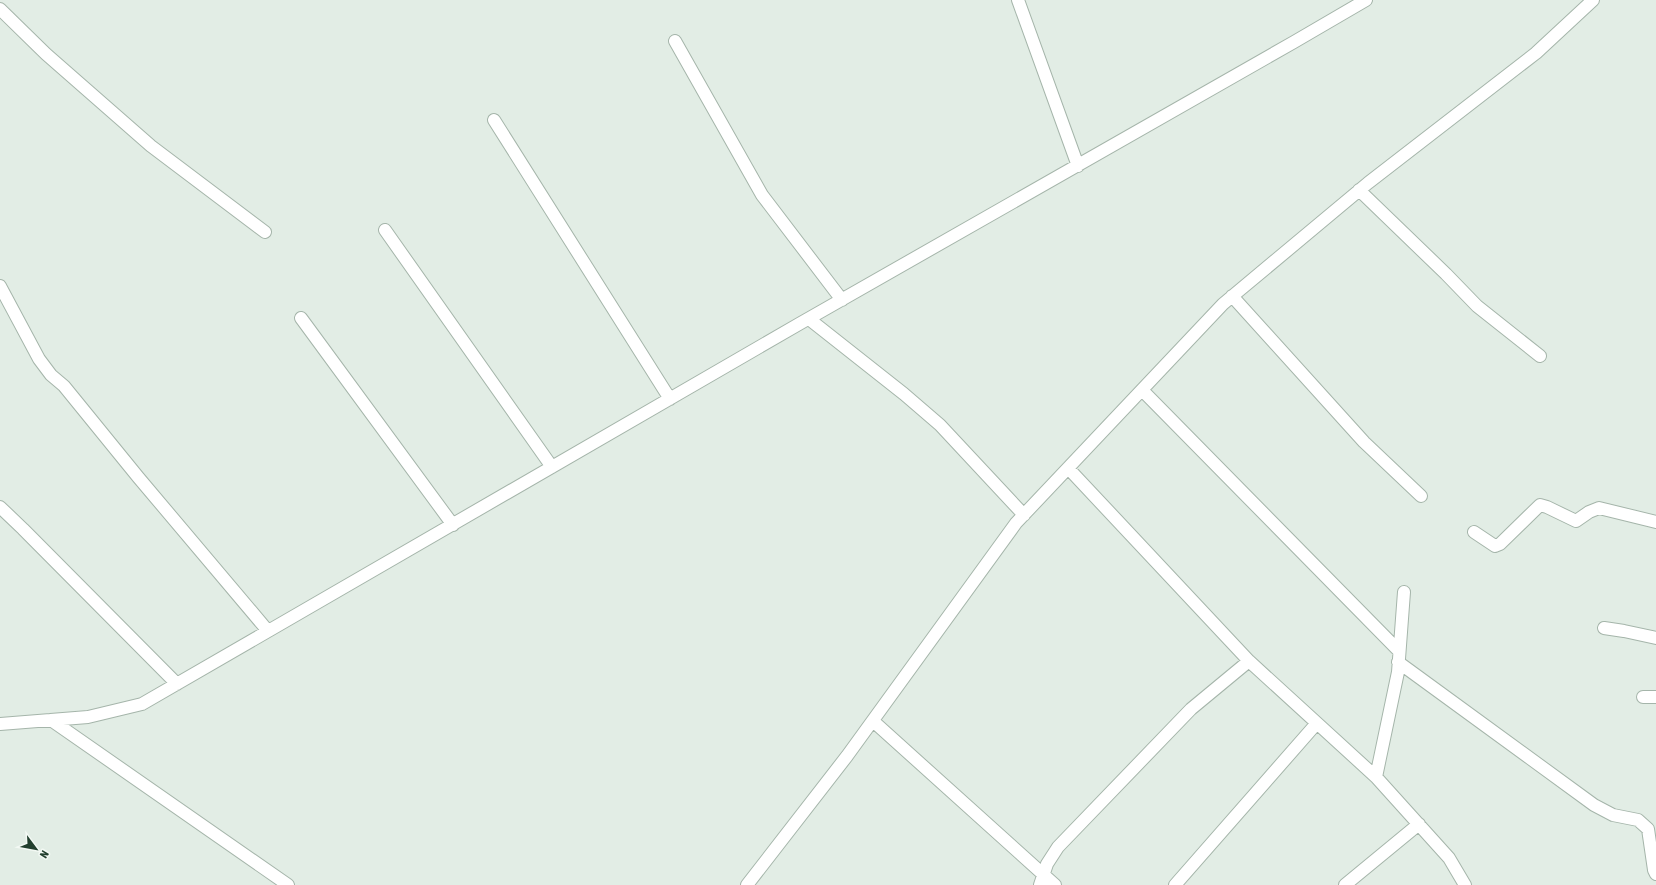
<svg xmlns="http://www.w3.org/2000/svg" width="1656" height="885" font-family="'Asap Condensed',sans-serif">
  <style>
    .lines { fill: none; stroke-linecap: round; stroke-linejoin: round }
    .minor-casing { stroke: #a5b5aa; stroke-width: 14 }
    .minor { stroke: #fff; stroke-width: 12 }
  </style>
  <rect width="100%" height="100%" fill="#e2ede5"/>
  <g class="lines">
    <defs>
      <path id="minor" d="M1018,0L1078,166
        M0,9L46,54L151,146L265,232
        M675,41L762,195L842,300
        M494,120L670,399
        M1359,190L1446,274L1477,306L1540,356
        M385,230L552,467
        M0,286L39,359L51,375L64,386L138,477L268,631
        M1232,296L1364,442L1421,496
        M301,318L453,525
        M809,319L904,394L940,425L1024,515
        M1142,390L1399,651
        M1068,468L1249,661L1376,777L1449,858L1465,885
        M0,507L23,529L177,684
        M1474,532L1495,546L1500,544L1540,505L1547,507L1576,521L1589,512L1599,508L1656,522
        M1604,628L1624,631L1656,638
        M1398,662L1594,805L1613,815L1638,820L1648,829L1654,870L1656,874
        M1643,697H1656
        M51,720L288,885
        M873,721L1055,885
        M0,724L88,717L142,704L799,324L1294,42L1366,0
        M1376,777L1398,672L1404,592
        M747,885L847,756L1016,523L1223,304L1368,183L1536,53L1593,0
        M1040,885L1047,864L1058,847L1191,709L1249,661
        M1175,885L1317,723
        M1345,885L1419,824"/>
    </defs>
    <use href="#minor" class="minor-casing"/>
    <use href="#minor" class="minor"/>
  </g>
  <g transform="translate(36 849) rotate(122)" stroke="#f3f9f4" stroke-width="3" paint-order="stroke">
  <path d="M0-3L7 15L0 10L-7 15Z" fill="#223f2e"/>
  <text y="-6" font-size="11" font-weight="bold" text-anchor="middle" fill="#223f2e">N</text>
  </g>
</svg>
